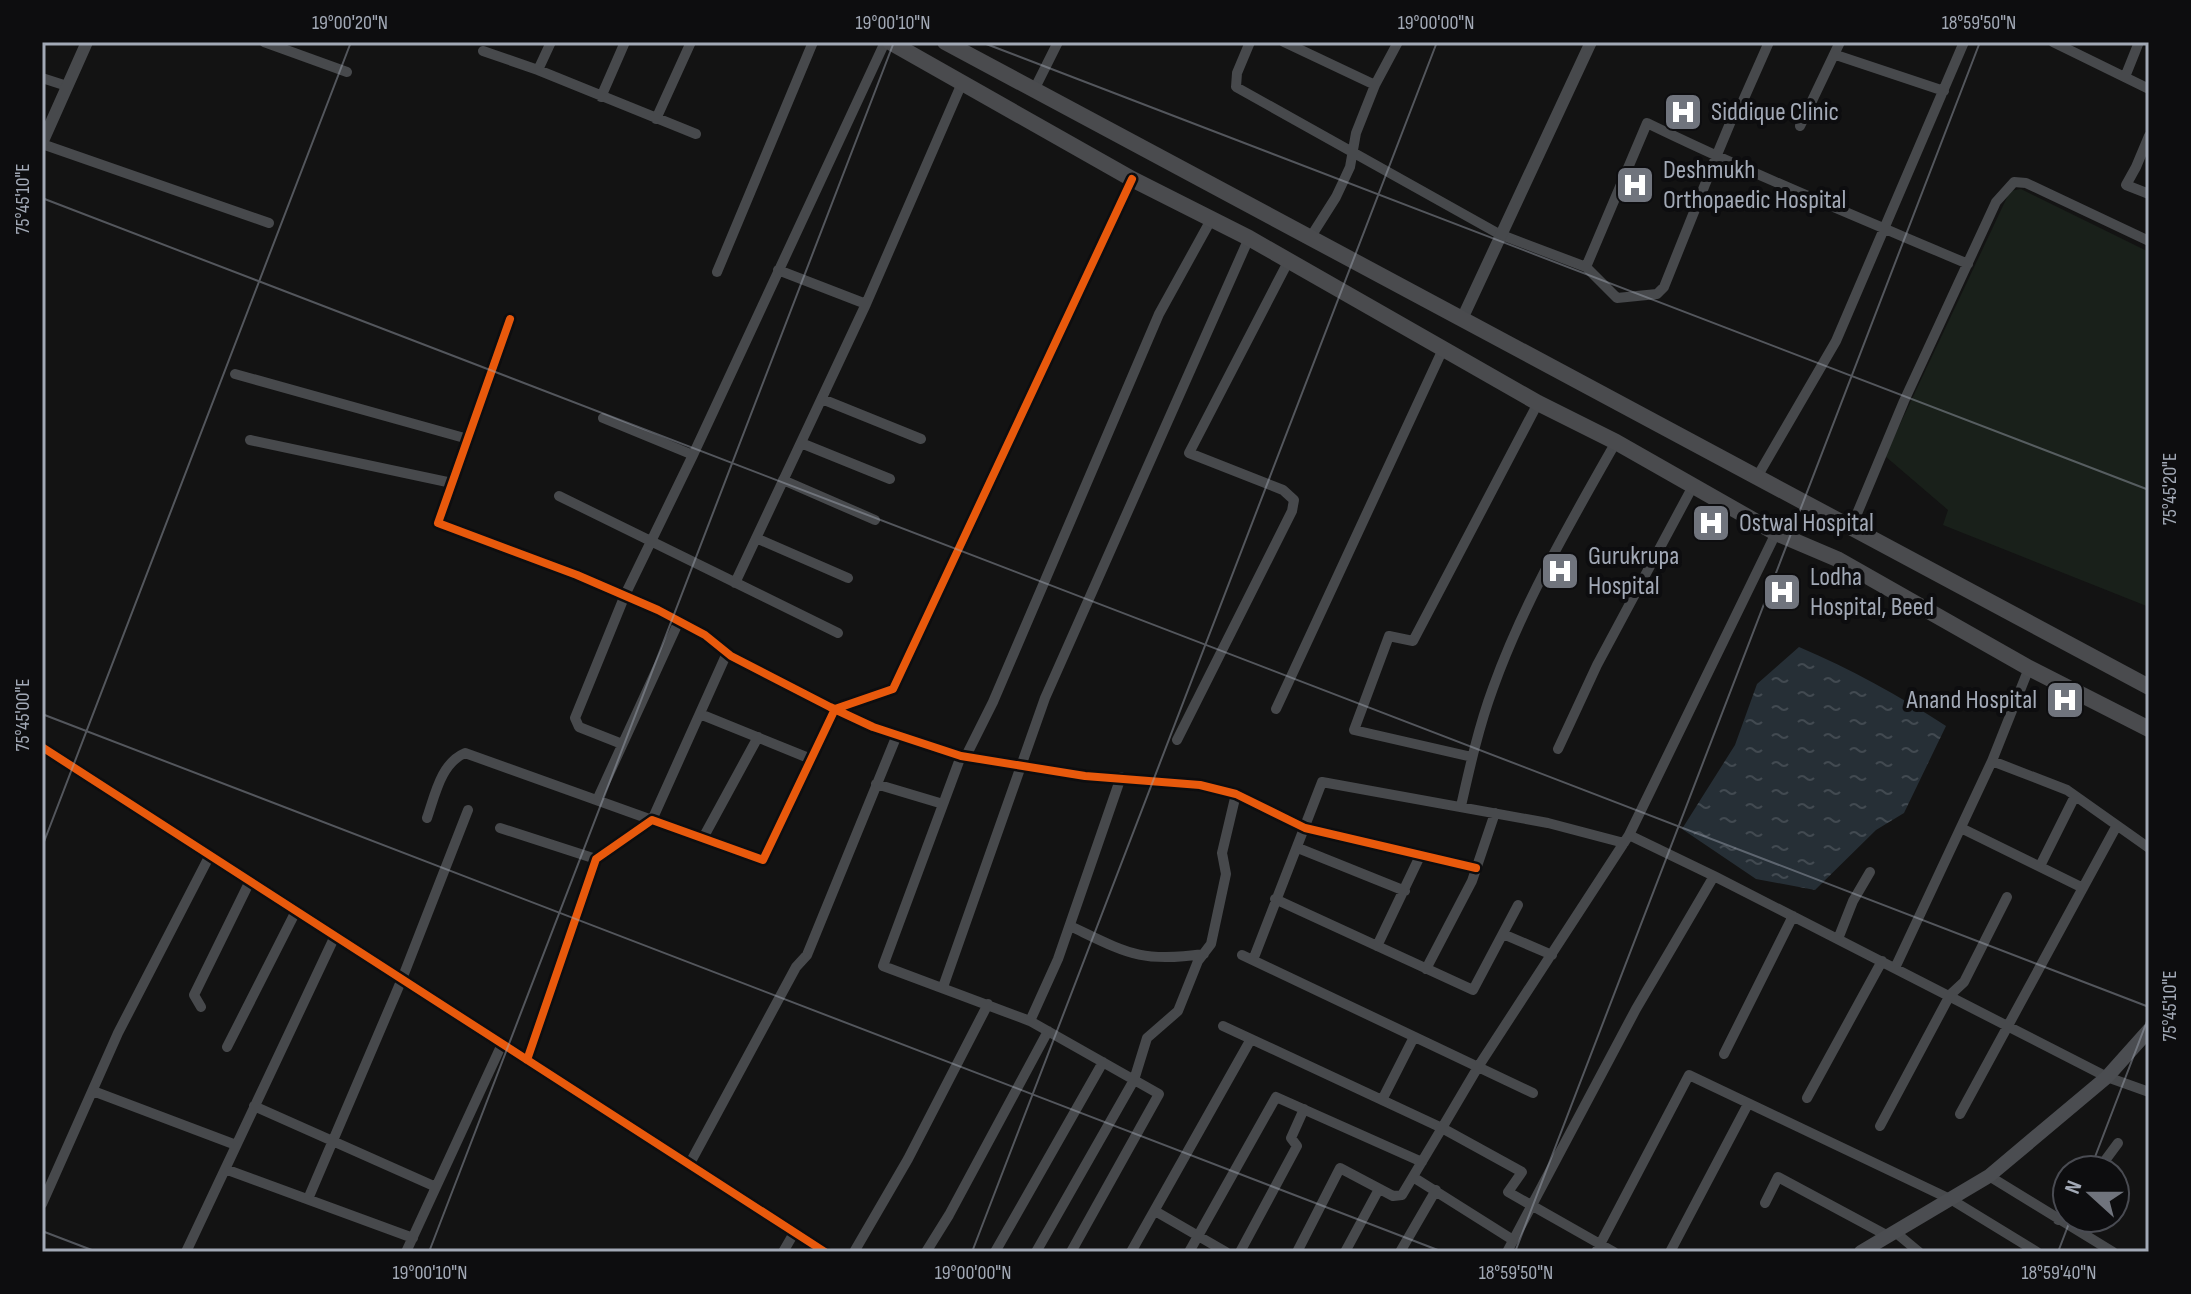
<svg xmlns="http://www.w3.org/2000/svg" width="2191" height="1294" font-family="'Sofia Sans Condensed',sans-serif">
  <style>
    .green { fill: #19201a }
    .water { fill: url(#water-ripples) }
    .lines { fill: none; stroke-linecap: round; stroke-linejoin: round }
    .minor { stroke: #47494c; stroke-width: 10 }
    .tertiary { stroke: #47494c; stroke-width: 12 }
    .secondary { stroke: #4b4d51; stroke-width: 14 }
    .primary { stroke: #4a4b4e; stroke-width: 16 }
    .cycleway-casing { stroke: #0d0d0f; stroke-width: 13 }
    .cycleway { stroke: #e8590c; stroke-width: 8 }
    .ticks { fill: none; stroke: #a2a9b6; stroke-width: 2; stroke-opacity: 0.45 }
    .labels { text-anchor: middle; dominant-baseline: central; stroke-width: 8; stroke-linejoin: round; paint-order: stroke }
    .poi-label { font-size: 26px; fill: #a2a9b6; stroke: #0d0d0f; text-anchor: start }
    .neatline { fill: none; stroke: #a2a9b6; stroke-width: 3 }
    .ticks-label { font-size: 20px; text-anchor: middle; fill: #a2a9b6 }
  </style>
  <defs>
    <pattern id="water-ripples" width="26" height="14" patternUnits="userSpaceOnUse" patternTransform="scale(2)"><rect width="26" height="14" fill="#262f36"/><path d="M2 4q2-2 4 0t4 0M15 11q2-2 4 0t4 0" fill="none" stroke="#424a51"/></pattern>
  </defs>
  <rect width="100%" height="100%" fill="#131313"/>
  <path class="green" d="M2021,189L2149,252V607L1943,525L1948,510L1885,456L2010,191Z"/>
  <path class="water" d="M1799,647C1851,669 1898,695 1946,726L1904,813L1876,830L1815,890L1756,879L1682,829L1735,745L1757,684Z"/>
  <g class="lines">
    <path class="minor" d="M264,42L347,72
      M1250,42L1237,73L1236,87L1499,234L1586,267
      M1284,42L1375,85
      M1769,42L1742,103L1736,109L1716,157L1664,287L1657,294L1617,298L1586,267L1647,123C1752,174 1860,218 1968,264
      M2053,42L2149,89
      M483,51L538,70L696,134
      M1836,55L1944,91
      M538,70L551,42
      M2125,77L2139,42
      M42,78L67,86
      M1034,90L1058,42
      M601,97L625,42
      M656,119L691,42
      M1800,126L1840,42
      M2149,136L2136,167L2126,185L2149,194
      M42,144L269,223
      M1310,238L1336,197L1350,167L1356,133L1375,85L1398,42
      M778,270L866,304
      M717,272L813,42
      M510,319L438,523L577,575L658,610L705,635L731,656L830,707L873,727L961,756L1085,776L1200,785L1236,794L1305,828L1476,868
      M235,374L468,439
      M822,399L921,439
      M603,418L693,455
      M250,440L452,483
      M801,443L890,479
      M1757,477L1836,341L1964,42
      M783,480L875,520
      M559,496L838,633
      M1851,528L1904,401L1996,202L2014,182L2026,183L2149,241
      M1776,533L1629,835L1714,876L2107,1077L2149,1092
      M756,538L848,578
      M735,583L866,304L962,83
      M1276,709L1443,349
      M700,714L811,759
      M1177,740L1292,511L1294,500L1283,490L1189,453L1288,262
      M622,744L579,727L575,718L625,595L693,455L885,42
      M1558,749L1597,665L1693,486
      M961,756L883,966L1030,1021L1159,1094L1071,1252
      M966,756L993,702L1159,314L1212,218
      M1472,757L1354,730L1389,636L1413,641L1538,403
      M1992,761L2067,790L2149,848
      M876,784L943,804
      M597,800L679,621
      M1461,806C1470,766 1479,726 1493,688C1524,602 1571,521 1616,442
      M427,818C435,795 441,763 465,753L652,820L727,653
      M500,828L596,859
      M1961,828L2083,888
      M703,838L758,737
      M1298,848L1405,891
      M2040,866L2075,796
      M1275,899L1473,990L1518,905
      M1070,926C1127,953 1140,963 1204,954
      M1503,934L1552,955
      M1838,939L1853,901L1870,872
      M1377,946L1420,856
      M1242,955L1533,1093
      M1253,960L1322,782L1548,823L1624,843
      M1895,968L1992,761L2029,668
      M1426,969L1472,881L1495,813
      M943,987L1045,698L1249,238
      M201,1007L194,995L250,881
      M1030,1021L1058,959L1121,777
      M1223,1026L1251,1039
      M227,1047L296,911
      M1724,1054L1793,916
      M527,1060L596,859L652,820L763,860L835,709L893,689L1132,179
      M93,1091L236,1145
      M1807,1098L1882,961
      M1382,1100L1414,1037
      M254,1106L436,1187
      M1960,1114L2116,827
      M1880,1126L1950,995L1964,982L2007,897
      M689,1165L796,967L807,955L897,735
      M225,1169L413,1238
      M2098,1170L2118,1143
      M1989,1176L2113,1252
      M1413,1177L1513,1240
      M308,1199L402,979L468,810
      M1765,1203L1778,1177L1888,1236
      M42,1204L118,1033L210,855
      M1155,1211L1226,1252
      M2058,1220L2067,1209
      M1895,1232L1919,1252
      M186,1252L335,936
      M406,1252L502,1044
      M783,1252L794,1233
      M854,1252L908,1159L988,1004
      M926,1252L949,1215L1048,1031
      M995,1252L1103,1062
      M1036,1252L1134,1080L1147,1038L1178,1011L1198,961L1211,944L1226,874L1222,853L1236,794
      M1131,1252L1251,1039L1442,1128L1402,1195L1393,1196L1340,1168L1297,1252
      M1189,1252L1276,1097L1422,1162
      M1240,1252L1297,1146L1291,1138L1304,1109
      M1345,1252L1379,1189
      M1400,1252L1436,1190
      M1507,1252L1636,1009L1714,876
      M1596,1252L1689,1075L1952,1200L2037,1252
      M1614,1252L1508,1192L1522,1172L1442,1128L1478,1067L1629,835
      M1670,1252L1748,1104"/>
    <path class="tertiary" d="M42,143L87,42
      M1462,319L1591,42
      M42,747L825,1252"/>
    <path class="secondary" d="M1861,1252L1989,1176L2107,1077L2149,1030"/>
    <path class="primary" d="M890,42L1132,179L1249,238L1538,403L1616,442L1776,533L1837,559L2029,668L2149,729
      M945,42L2149,687"/>
    <defs>
      <path id="cycleway" d="M510,319L438,523L577,575L658,610L705,635L731,656L830,707L873,727L961,756L1085,776L1200,785L1236,794L1305,828L1476,868
        M42,747L825,1252
        M527,1060L596,859L652,820L763,860L835,709L893,689L1132,179"/>
    </defs>
    <use href="#cycleway" class="cycleway-casing"/>
    <use href="#cycleway" class="cycleway"/>
  </g>
  <path class="ticks" d="M981,42L2149,490M42,198L2149,1007M42,714L1443,1252M42,847L351,42M2090,1170L2149,1016M42,1231L97,1252M429,1252L894,42M972,1252L1437,42M1515,1252L1980,42M2058,1252L2071,1218"/>
  <defs>
    <symbol id="hospital-square" viewBox="-11 -11 22 22"><rect x="-9" y="-9" width="18" height="18" rx="4" fill="#70747d" stroke="#0d0d0f"/><path d="M-5-5h3v3.5h4V-5h3V5h-3V1.5h-4V5h-3Z" fill="#fff"/></symbol>
  </defs>
  <g fill-rule="evenodd">
    <use href="#hospital-square" x="1661" y="90" width="44" height="44"/>
    <use href="#hospital-square" x="1613" y="163" width="44" height="44"/>
    <use href="#hospital-square" x="1689" y="501" width="44" height="44"/>
    <use href="#hospital-square" x="1538" y="549" width="44" height="44"/>
    <use href="#hospital-square" x="1760" y="570" width="44" height="44"/>
    <use href="#hospital-square" x="2043" y="678" width="44" height="44"/>
  </g>
  <g class="labels">
    <g class="poi-label">
      <text x="1711" y="112">Siddique Clinic</text>
      <text x="1663" y="170">Deshmukh<tspan x="1663" dy="30">Orthopaedic Hospital</tspan></text>
      <text x="1739" y="523">Ostwal Hospital</text>
      <text x="1588" y="556">Gurukrupa<tspan x="1588" dy="30">Hospital</tspan></text>
      <text x="1810" y="577">Lodha<tspan x="1810" dy="30">Hospital, Beed</tspan></text>
      <text x="2037" y="700" text-anchor="end">Anand Hospital</text>
    </g>
  </g>
  <rect width="2191" height="1294" fill="none" stroke="#0d0d0f" stroke-width="88"/>
  <g transform="translate(2091 1194) rotate(291)"><circle r="38" fill="#0d0d0f" stroke="#494b52" stroke-width="2"/>
  <path d="M0-6L14 30L0 20L-14 30Z" fill="#70747d"/>
  <text y="-12" font-size="22" font-weight="bold" text-anchor="middle" fill="#a2a9b6">N</text>
  </g>
  <rect x="44" y="44" width="2103" height="1206" class="neatline"/>
  <g class="ticks-label">
    <text x="350" y="29">19°00'20"N</text>
    <text x="893" y="29">19°00'10"N</text>
    <text x="1436" y="29">19°00'00"N</text>
    <text x="1979" y="29">18°59'50"N</text>
    <text transform="translate(22 199) rotate(-90)" y="7">75°45'10"E</text>
    <text transform="translate(2169 489) rotate(-90)" y="7">75°45'20"E</text>
    <text transform="translate(22 715) rotate(-90)" y="7">75°45'00"E</text>
    <text transform="translate(2169 1006) rotate(-90)" y="7">75°45'10"E</text>
    <text x="430" y="1279">19°00'10"N</text>
    <text x="973" y="1279">19°00'00"N</text>
    <text x="1516" y="1279">18°59'50"N</text>
    <text x="2059" y="1279">18°59'40"N</text>
  </g>
</svg>
